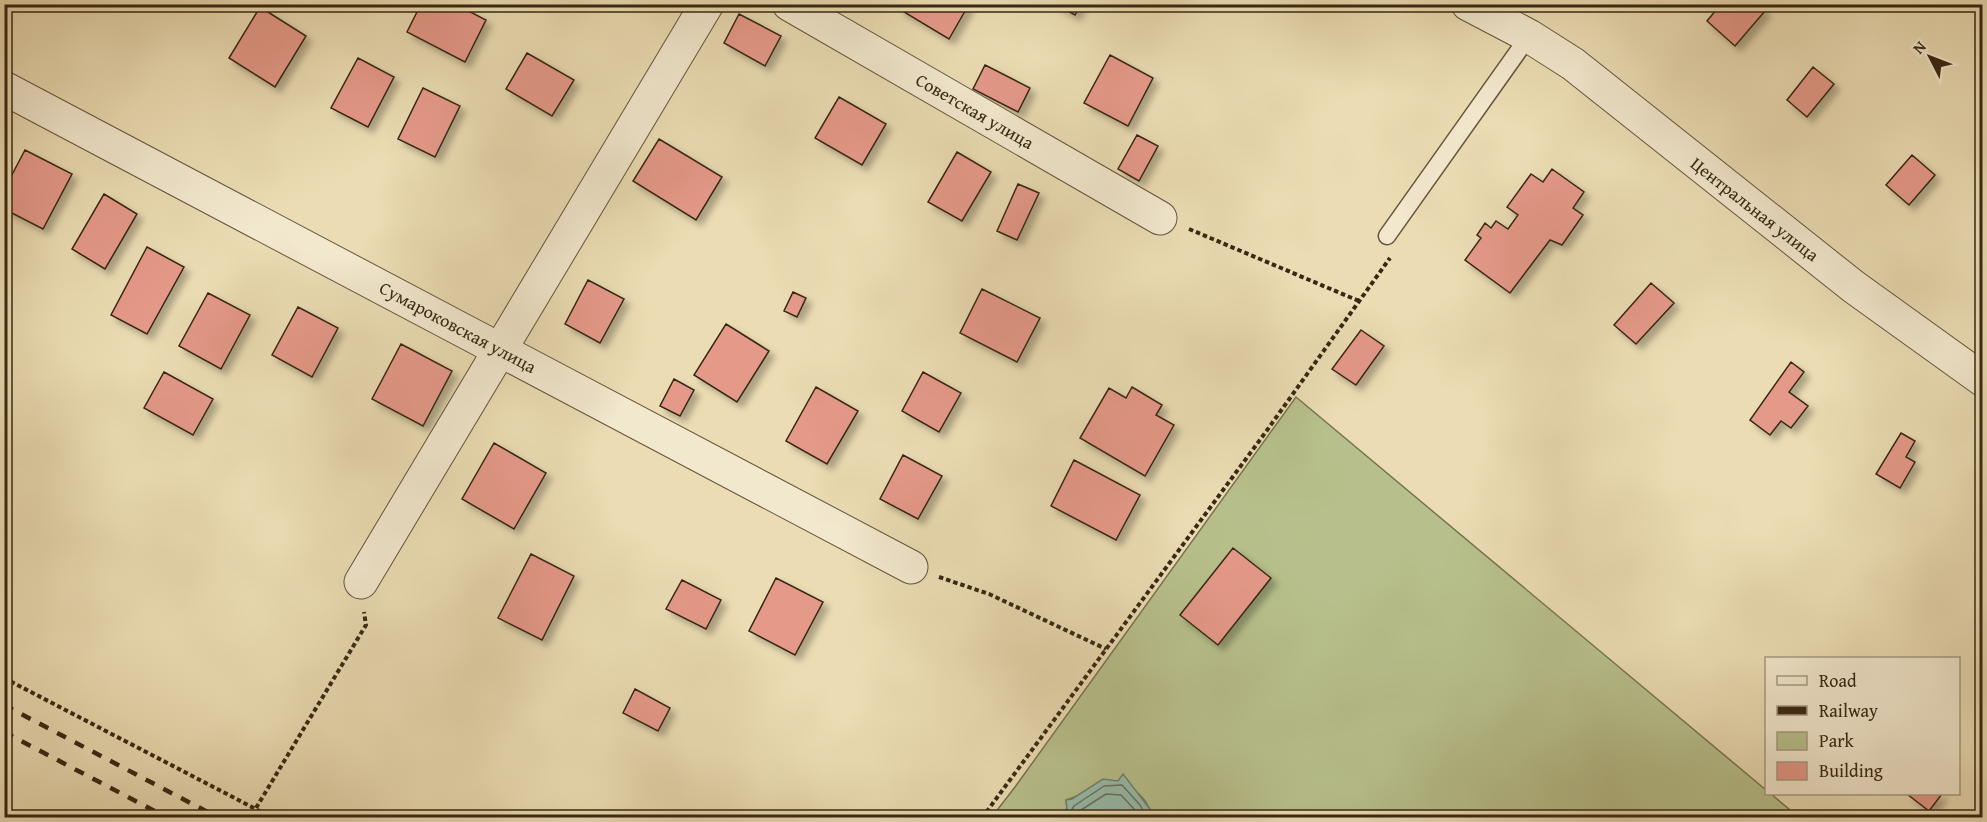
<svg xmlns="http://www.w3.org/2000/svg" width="1987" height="822" font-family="'Gentium Book Plus',serif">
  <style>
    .green { fill: #b7c08c; stroke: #777450; stroke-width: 1.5 }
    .water { fill: #98bcac; stroke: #71816f; stroke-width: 1.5 }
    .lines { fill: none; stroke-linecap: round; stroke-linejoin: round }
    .shore { stroke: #687260; stroke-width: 1.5 }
    .building { fill: #e59989; stroke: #372813; stroke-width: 1.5; filter: url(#shadow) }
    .service-casing { stroke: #64553b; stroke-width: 19 }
    .minor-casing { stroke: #64553b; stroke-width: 35 }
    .path { stroke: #372813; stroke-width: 4; stroke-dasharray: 4.5 3; stroke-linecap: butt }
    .service { stroke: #f2e8ce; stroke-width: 16 }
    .minor { stroke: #f2e8ce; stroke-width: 33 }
    .rail { stroke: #372813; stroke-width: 4.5; stroke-dasharray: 10 10; stroke-linecap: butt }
    .labels { text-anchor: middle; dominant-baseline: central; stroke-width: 4.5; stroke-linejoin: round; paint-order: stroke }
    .street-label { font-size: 18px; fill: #372813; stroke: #f2e8ce }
  </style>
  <defs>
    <filter id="shadow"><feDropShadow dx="5.5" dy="5.5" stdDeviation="3" flood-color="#0004"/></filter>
  </defs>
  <rect width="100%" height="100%" fill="#ebdcb3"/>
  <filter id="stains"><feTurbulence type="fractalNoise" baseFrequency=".00333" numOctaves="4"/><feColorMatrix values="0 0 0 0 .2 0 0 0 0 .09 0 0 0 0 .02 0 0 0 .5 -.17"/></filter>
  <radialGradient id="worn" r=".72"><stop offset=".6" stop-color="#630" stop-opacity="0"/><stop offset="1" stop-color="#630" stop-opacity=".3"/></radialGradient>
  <path class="green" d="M1296,397L1766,790V794H1771L1790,810L1785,818L1156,817C1150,812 1149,807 1145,801C1138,791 1128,786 1118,781L1066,800L1067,808L1060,817L991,818L1015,787Z"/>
  <path class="water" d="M1123,774L1156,817H1060L1067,809L1066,800L1072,799L1103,779L1118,781Z"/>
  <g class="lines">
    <path class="shore" d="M1067,818L1074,806L1104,786L1122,785L1140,805L1147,818
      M1077,818L1081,810L1106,794L1121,795L1134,809L1138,818"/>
  </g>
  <path class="building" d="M421,4H455L486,20L465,62L407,32Z
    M901,4H969L949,39L899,9Z
    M1055,4H1081L1075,15Z
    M1721,4H1758L1765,11L1735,46L1707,21Z
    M260,7L306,36L275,87L229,58Z
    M739,14L781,36L765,66L724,43Z
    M527,53L574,80L552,116L506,89Z
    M1110,55L1153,78L1128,126L1084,103Z
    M358,58L394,77L368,127L331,108Z
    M985,65L1030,88L1018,112L973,89Z
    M1813,67L1834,84L1807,117L1787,100Z
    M423,88L460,106L435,157L398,139Z
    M839,97L886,124L862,165L815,138Z
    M1137,135L1158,146L1139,181L1118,169Z
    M659,139L722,177L696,220L633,181Z
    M25,150L72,174L43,229L4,209V190Z
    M957,152L991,172L962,221L928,202Z
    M1912,155L1935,175L1909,205L1886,185Z
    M1552,169L1584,192L1573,208L1583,215L1562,245L1550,240L1510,293L1465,260L1481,238L1477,235L1485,223L1491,228L1496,221L1508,229L1518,215L1507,207L1531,174L1543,182Z
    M1018,184L1039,193L1017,240L997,231Z
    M104,194L137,214L105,269L72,249Z
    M147,247L184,267L147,334L111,315Z
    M588,280L624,299L600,343L565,324Z
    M1651,283L1674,303L1636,344L1614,325Z
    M982,289L1040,318L1017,362L960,333Z
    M793,292L806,298L797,317L784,311Z
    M208,293L250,315L221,369L179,346Z
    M298,307L338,328L312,377L272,355Z
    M726,324L769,351L737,402L694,375Z
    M1361,330L1384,346L1356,385L1332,369Z
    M401,344L452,371L423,426L372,399Z
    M1791,362L1804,372L1789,392L1808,406L1791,428L1781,421L1770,435L1750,420Z
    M164,372L213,399L193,435L144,408Z
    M923,372L961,393L939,432L902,411Z
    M674,379L694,390L680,416L660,406Z
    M816,387L858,411L827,464L786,441Z
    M1132,387L1162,405L1156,415L1174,425L1145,476L1080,438L1109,388L1126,398Z
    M1901,433L1915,441L1906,457L1915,462L1900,488L1876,474Z
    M494,443L546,473L514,529L462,499Z
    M903,455L942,476L918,519L880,499Z
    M1074,460L1140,495L1116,540L1051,506Z
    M1233,548L1271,578L1218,645L1180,615Z
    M531,554L574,576L542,640L498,618Z
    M776,578L823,602L795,655L749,631Z
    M682,580L721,600L706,629L666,609Z
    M635,689L670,708L658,731L623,713Z
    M1907,794H1942L1929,811Z"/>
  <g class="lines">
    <defs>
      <path id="service" d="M1387,236L1529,36"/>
      <path id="minor" d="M789,4L1160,218
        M1468,4L1529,36L1573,64L1854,287L1982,379
        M4,88L911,567
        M361,582L707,4"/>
    </defs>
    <use href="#service" class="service-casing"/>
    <use href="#minor" class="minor-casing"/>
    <path class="path" d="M1189,229L1359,301
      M939,577L989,594L1106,649
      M4,678L273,818
      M245,818L256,808L366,625L364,612
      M982,818L1265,433L1390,258"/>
    <use href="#service" class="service"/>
    <use href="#minor" class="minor"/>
    <path class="rail" d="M4,705L219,818
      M4,732L168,818"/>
  </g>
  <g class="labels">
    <g class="street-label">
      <text transform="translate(975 111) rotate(30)">Советская улица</text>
      <text transform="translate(1755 209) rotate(38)">Центральная улица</text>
      <text transform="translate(458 327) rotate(28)">Сумароковская улица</text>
    </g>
  </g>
  <rect width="1987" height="822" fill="none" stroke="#ebdcb3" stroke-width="24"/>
  <rect x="6" y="6" width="1975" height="810" fill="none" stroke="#372813" stroke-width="3"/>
  <rect x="12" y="12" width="1963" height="798" fill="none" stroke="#372813" stroke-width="1.5"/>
  <rect x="1765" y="657" width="195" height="138" fill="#f2e8ce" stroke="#a79b83" stroke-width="1.5"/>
  <rect x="1777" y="676" width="30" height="9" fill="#f2e8ce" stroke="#a79b83" stroke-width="1.5"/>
  <text x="1819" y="687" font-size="18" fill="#372813">Road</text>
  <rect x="1777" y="706" width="30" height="9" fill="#372813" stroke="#a79b83" stroke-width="1.5"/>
  <text x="1819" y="717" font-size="18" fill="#372813">Railway</text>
  <rect x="1777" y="732" width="30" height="18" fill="#b7c08c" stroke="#a79b83" stroke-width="1.5"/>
  <text x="1819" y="747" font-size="18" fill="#372813">Park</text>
  <rect x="1777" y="762" width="30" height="18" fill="#e59989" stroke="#a79b83" stroke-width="1.5"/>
  <text x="1819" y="777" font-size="18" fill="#372813">Building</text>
  <g transform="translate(1930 57) rotate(312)" stroke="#f2e8ce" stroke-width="4.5" paint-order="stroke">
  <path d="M0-4.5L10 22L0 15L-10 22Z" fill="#372813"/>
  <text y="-9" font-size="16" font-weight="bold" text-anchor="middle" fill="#372813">N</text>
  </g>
  <rect width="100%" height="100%" filter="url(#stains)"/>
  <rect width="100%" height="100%" fill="url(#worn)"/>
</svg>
